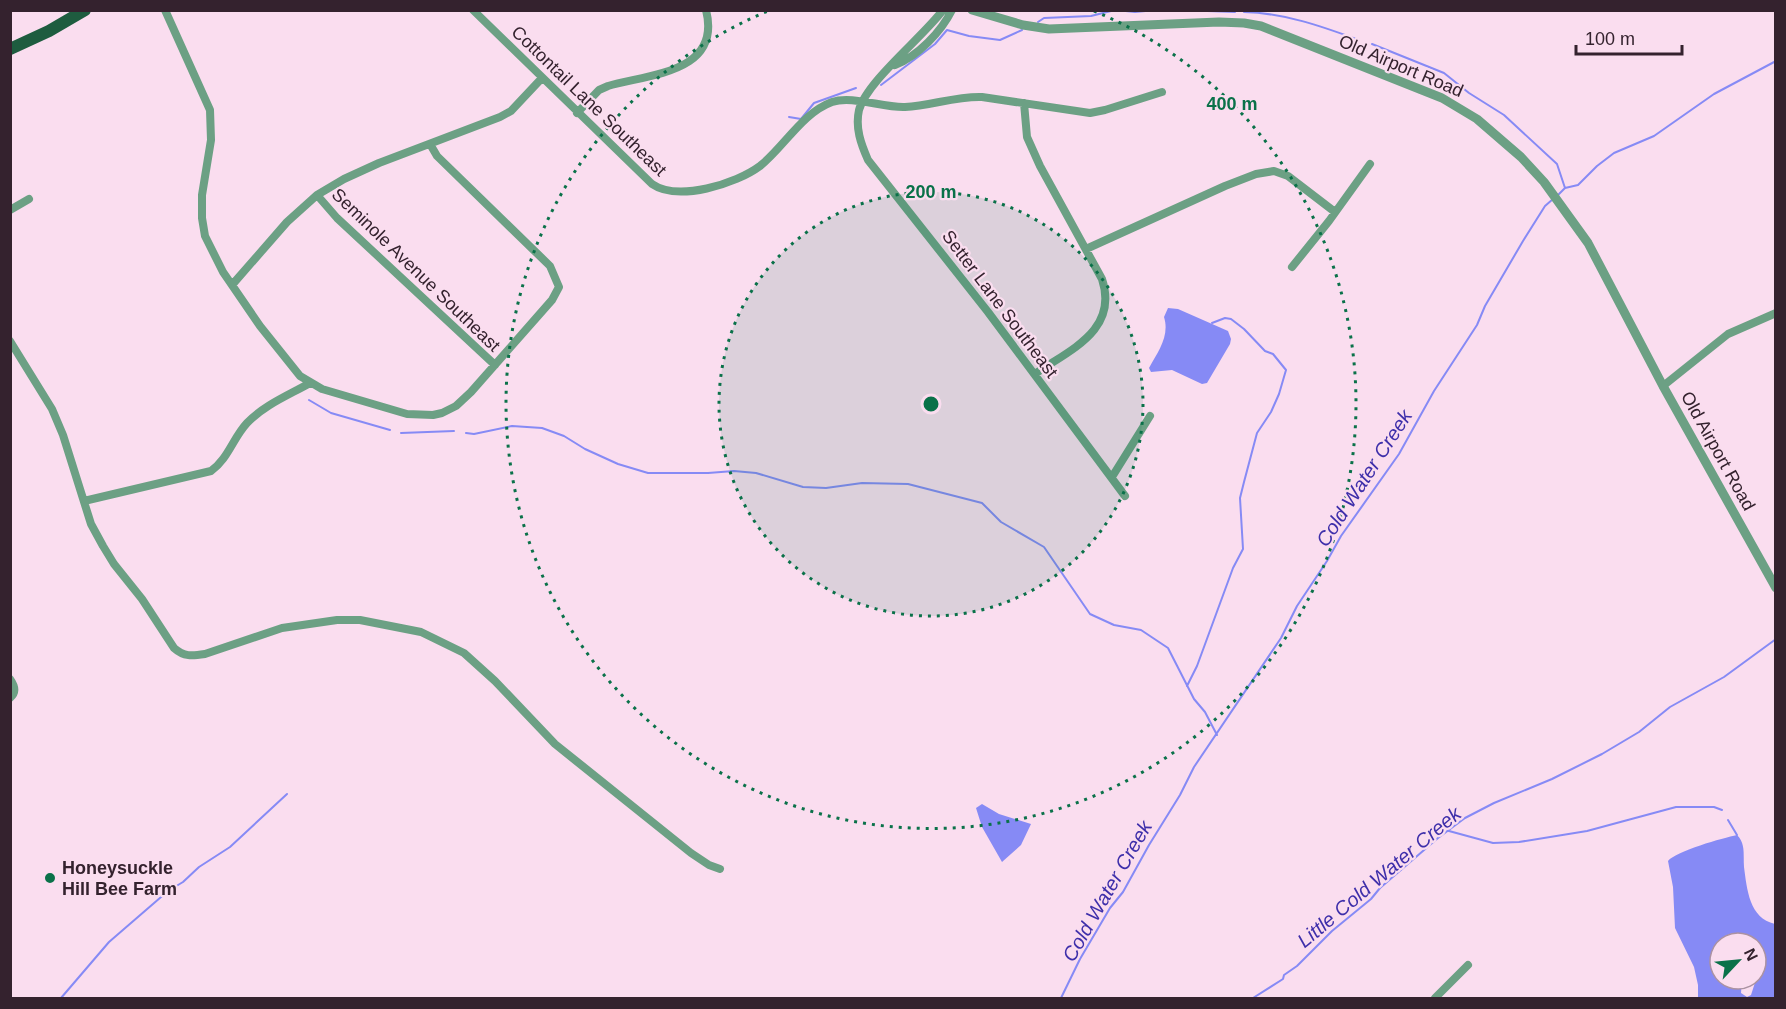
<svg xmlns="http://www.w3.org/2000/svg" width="1786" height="1009" font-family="Helvetica,sans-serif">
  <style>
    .water { fill: #868af5; fill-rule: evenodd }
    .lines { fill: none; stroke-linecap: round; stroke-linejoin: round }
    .stream { stroke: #868af5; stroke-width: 2 }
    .minor { stroke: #6ca084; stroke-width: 8 }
    .tertiary { stroke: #6ca084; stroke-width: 9 }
    .primary { stroke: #1e5c3f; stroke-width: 12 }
    .ring { fill: none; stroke: #0a7149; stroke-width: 3; stroke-dasharray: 3 6 }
    .poi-dot { fill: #0a7149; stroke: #faddef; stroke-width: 2 }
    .labels { text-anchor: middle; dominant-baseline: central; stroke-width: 4.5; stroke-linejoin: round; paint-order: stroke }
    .street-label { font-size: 18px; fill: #34222e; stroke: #faddef }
    .poi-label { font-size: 18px; font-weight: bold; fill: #34222e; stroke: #faddef; text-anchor: start }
    .water-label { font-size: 20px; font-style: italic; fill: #3e2faa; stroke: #faddef }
    .centre { fill: #0a7149; stroke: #faddef; stroke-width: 3 }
    .ring-label { font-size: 18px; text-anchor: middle; font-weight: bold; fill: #0a7149; stroke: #faddef; stroke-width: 4.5; stroke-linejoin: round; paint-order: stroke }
  </style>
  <rect width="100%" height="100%" fill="#faddef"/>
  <path class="water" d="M1168,308L1178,309L1228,331L1231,339L1230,344L1207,383L1202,384L1172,370L1151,372L1149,368C1158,352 1170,336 1164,317Z
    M982,804L999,814L1031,824L1021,845L1002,862L982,827L976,808Z
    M1737,835C1746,844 1743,855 1744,867C1747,889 1749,918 1775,924V998H1698V985L1694,967L1675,928L1673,887L1668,861C1676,851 1723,838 1737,835ZM1720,943H1756V949L1760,950L1761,964L1751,995L1747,997L1741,993L1742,979H1720Z"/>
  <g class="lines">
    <path class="stream" d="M1116,10L1135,12L1156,10
      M1180,10L1235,12
      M1244,12C1284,13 1321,26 1359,40
      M1038,22L1044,18L1091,16L1115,10
      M1372,44L1444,73L1469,93L1504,115L1557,164L1565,188
      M881,85L935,44L947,30L969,36L1000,40L1022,30
      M789,117L801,119L814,103L856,88
      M1558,195L1565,188L1578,185L1597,166L1614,153L1654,136L1714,94L1776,61
      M309,400L331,413L390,430
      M401,433L454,431
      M466,433L474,434L512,426L542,428L564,436L585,449L618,464L648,473H708L734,471L756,473L803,487L826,488L862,483L908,484L982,503L1001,522L1044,547L1090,614L1114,625L1141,630L1168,648L1194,699L1205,712L1217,735
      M1187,686L1197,666L1233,568L1243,549L1240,498L1244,482L1257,433L1271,412L1279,394L1286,370L1273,354L1265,351L1244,329L1231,319L1225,318L1212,323
      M1728,820L1737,835
      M1449,831L1493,843L1519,842L1587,831L1676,807H1714L1722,810
      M61,998L109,942L168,891L183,882L199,867L230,847L287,794
      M1061,998L1080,959L1110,908L1123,892L1149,845L1180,795L1194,767L1281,638L1297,606L1327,561L1341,536L1399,454L1434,391L1477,325L1485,306L1523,241L1545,206L1553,199
      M1253,998L1283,979L1284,975L1297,966L1332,931L1371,899L1380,888L1438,838L1465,818L1494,803L1552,779L1602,754L1639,732L1670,707L1724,677L1776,639"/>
    <path class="minor" d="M165,10L210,110L211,140L202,195V218L205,236L223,272L260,326L300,376L322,389L407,414L433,415L442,413L456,406L471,392L552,300L559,287L550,266L437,156L430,144
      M473,10L652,184C678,202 736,184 760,166C784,147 802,113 832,102C852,95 883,108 905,107C931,106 955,96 982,97L1090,113L1105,110L1162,92
      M943,10C922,38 867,81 859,110C855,128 861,144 868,160L988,312L1125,496
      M895,65C918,56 941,32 952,10
      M1024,103L1027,137L1040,166L1102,279C1119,331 1069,350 1035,374
      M577,113L599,90L608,86C649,74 722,73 706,10
      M317,195L337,218L495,365
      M10,210L29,199
      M1086,249L1225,186L1256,174L1274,171L1288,176L1335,212
      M1292,267L1329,221L1370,164
      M232,285L287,222L317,195L344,179L379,163L500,117L511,111L542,78
      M10,341L52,409L63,435L91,524L103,546L114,564L142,599L174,648C184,657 192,656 205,654L282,628L337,620H360L421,632L464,653L495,681L555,744L691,853L709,865L720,869
      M1663,386L1728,334L1776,313
      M1112,477L1150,416
      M84,501L211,471C228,459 233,438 247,423C264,405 289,395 310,383
      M10,679C15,686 17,692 10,698
      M1435,998L1468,965"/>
    <path class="tertiary" d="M972,10L1023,25L1049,29L1219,22L1244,23L1261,26L1442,98L1477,119L1521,157L1544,182L1588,243L1663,386L1776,588"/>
    <path class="primary" d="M10,49L49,31L85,10"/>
  </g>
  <circle cx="931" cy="404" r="212" fill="#0a7149" fill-opacity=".12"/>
  <g class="ring">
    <circle cx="931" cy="404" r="212"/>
    <path d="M1094 11A425 425 0 1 1 768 11"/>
  </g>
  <circle class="poi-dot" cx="50" cy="878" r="6"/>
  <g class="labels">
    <g class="street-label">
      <text transform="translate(1401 66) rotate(23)">Old Airport Road</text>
      <text transform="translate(589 101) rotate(44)">Cottontail Lane Southeast</text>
      <text transform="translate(416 270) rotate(44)">Seminole Avenue Southeast</text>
      <text transform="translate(1000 304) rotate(53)">Setter Lane Southeast</text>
      <text transform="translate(1718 451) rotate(61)">Old Airport Road</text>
    </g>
    <g class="poi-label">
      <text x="62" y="868">Honeysuckle<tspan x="62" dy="21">Hill Bee Farm</tspan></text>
    </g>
    <g class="water-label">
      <text transform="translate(1364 478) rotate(-57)">Cold Water Creek</text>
      <text transform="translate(1379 877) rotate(-40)">Little Cold Water Creek</text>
      <text transform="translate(1107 891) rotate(-60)">Cold Water Creek</text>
    </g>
  </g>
  <circle cx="931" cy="404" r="9" class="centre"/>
  <g class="ring-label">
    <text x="1232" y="110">400 m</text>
    <text x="931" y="198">200 m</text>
  </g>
  <rect width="1786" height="1009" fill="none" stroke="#34222e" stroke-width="24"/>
  <g transform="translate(1738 961) rotate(64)"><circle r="28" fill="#faddef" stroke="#ab92a2" stroke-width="1.5"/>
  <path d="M0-4.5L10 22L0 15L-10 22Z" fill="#0a7149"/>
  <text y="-9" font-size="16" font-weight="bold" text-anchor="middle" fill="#34222e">N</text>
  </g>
  <path d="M1576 45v9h106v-9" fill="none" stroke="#34222e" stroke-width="3"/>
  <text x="1585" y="45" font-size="18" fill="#34222e" stroke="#faddef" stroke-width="4.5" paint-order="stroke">100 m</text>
</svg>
